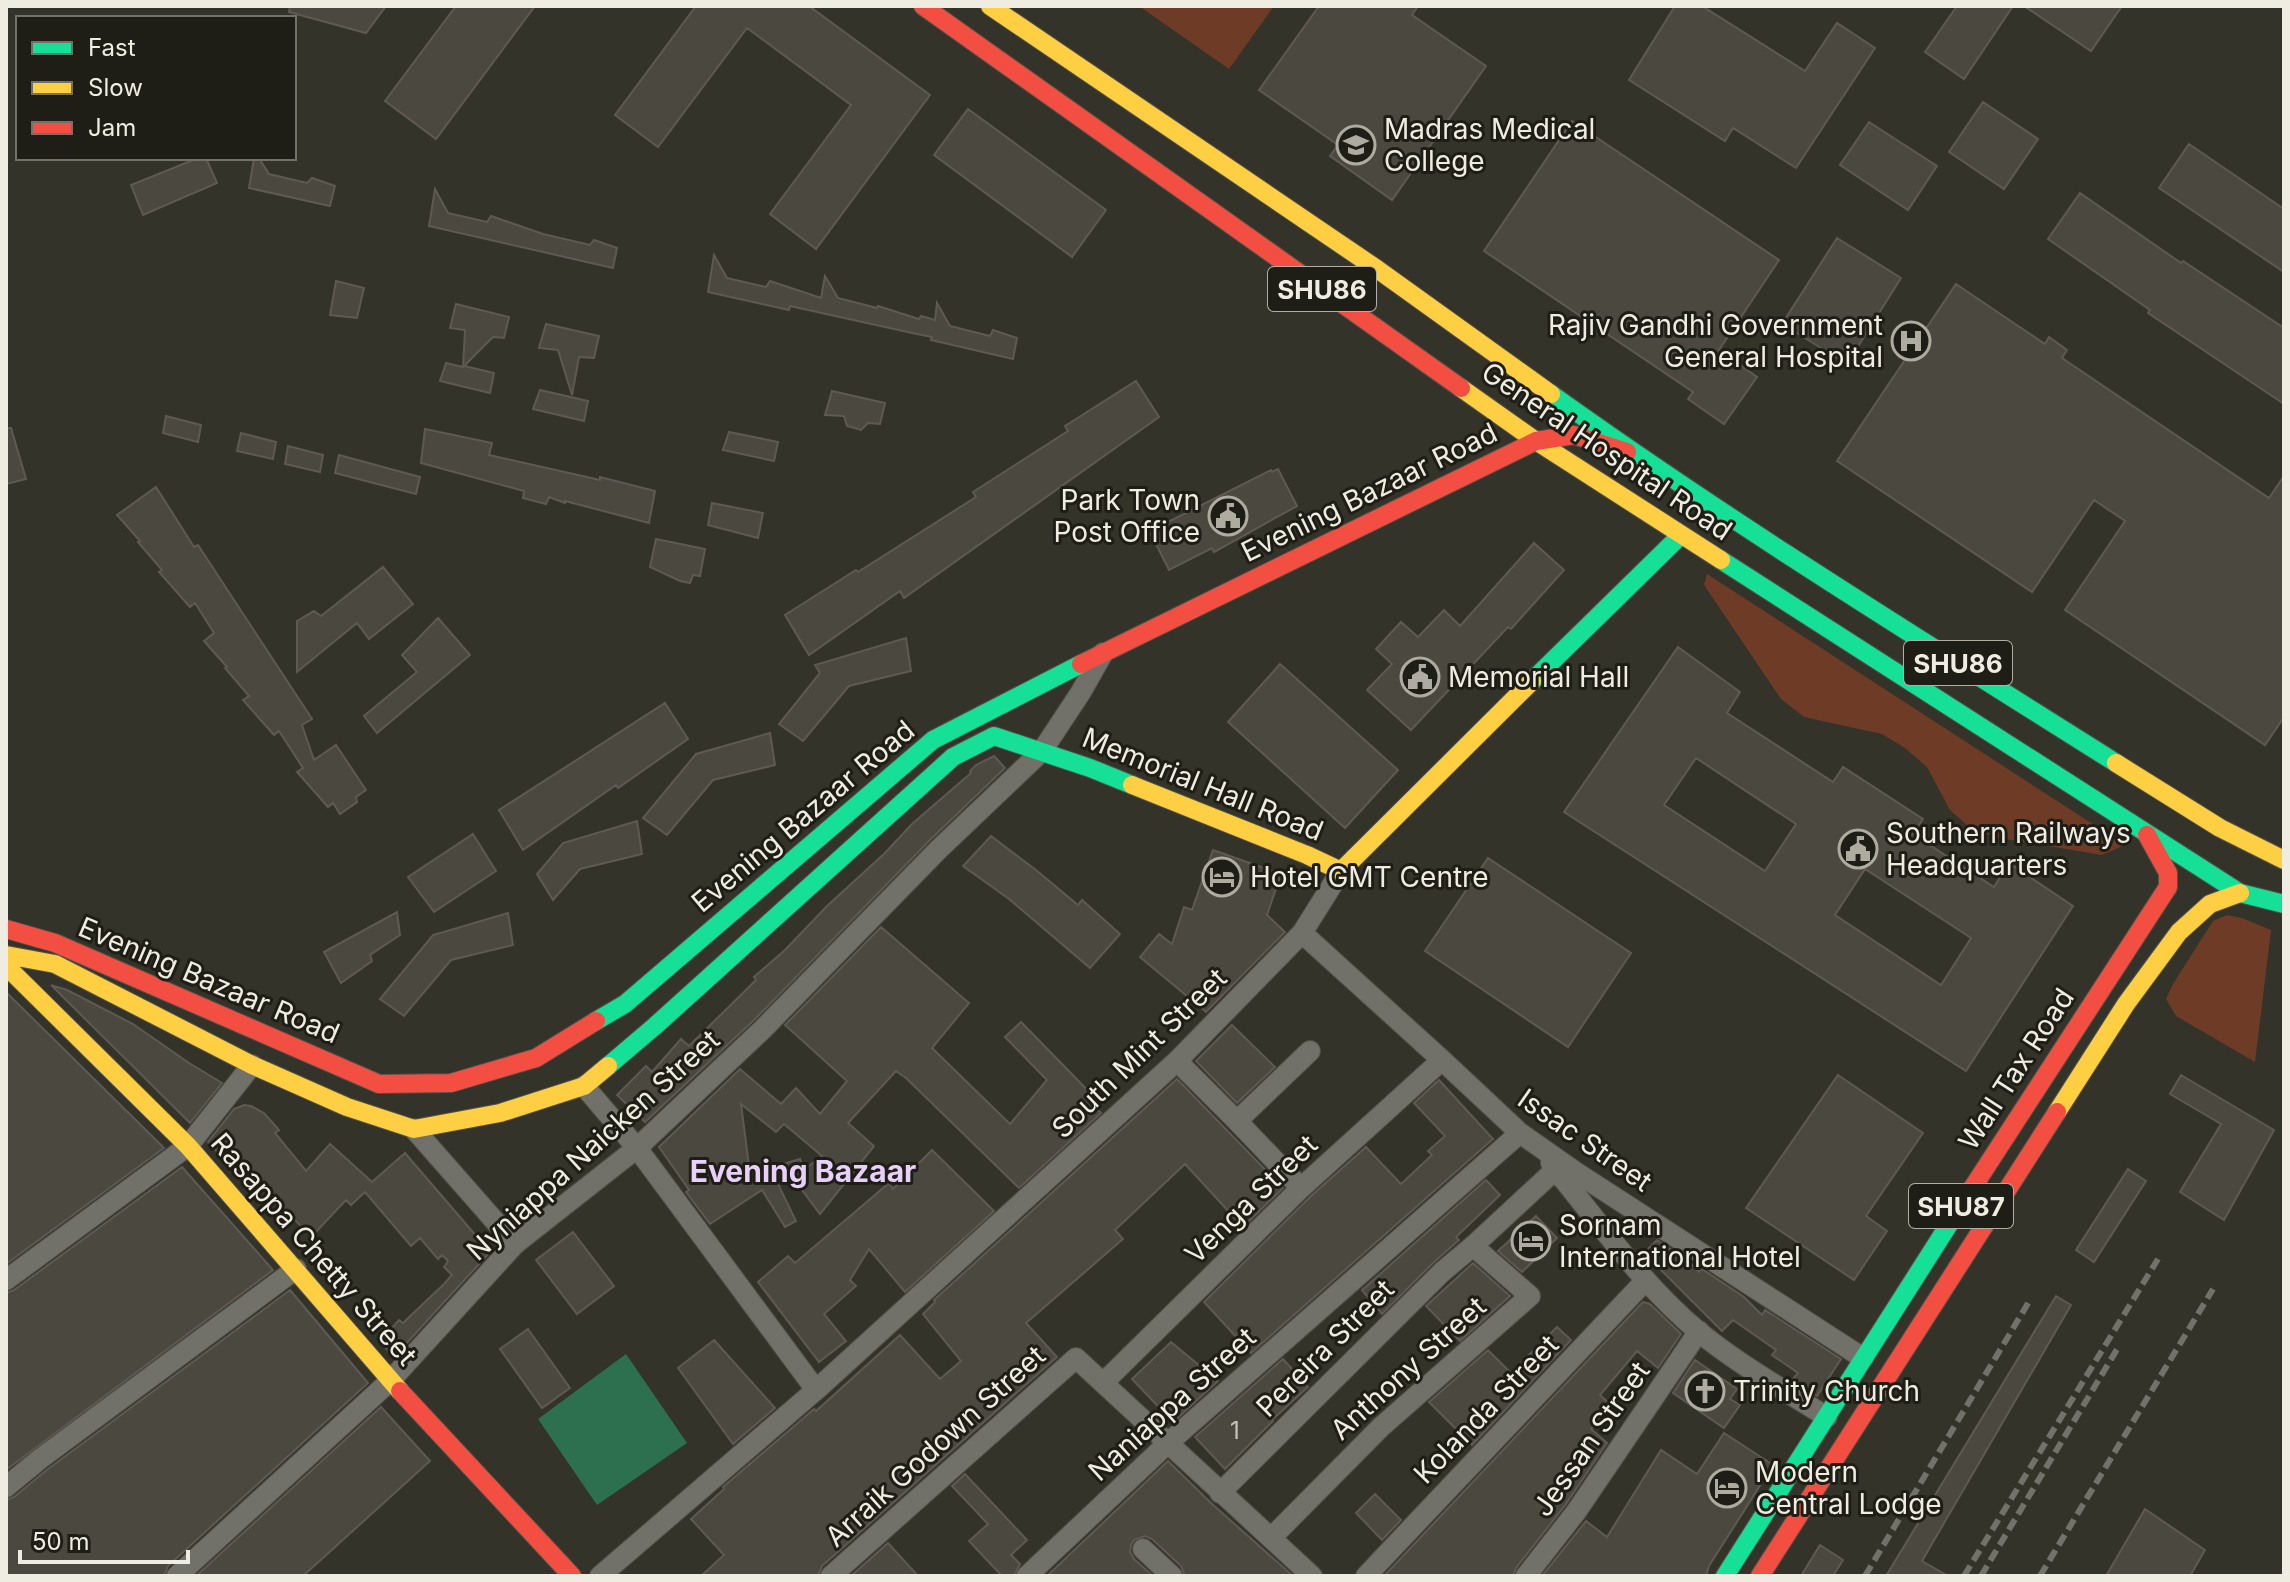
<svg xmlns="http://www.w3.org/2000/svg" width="2290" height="1582" font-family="Inter,sans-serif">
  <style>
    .green { fill: #6e3c26 }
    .water { fill: #2c7050 }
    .building { fill: #4b4840; stroke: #5e5a53; stroke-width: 2; fill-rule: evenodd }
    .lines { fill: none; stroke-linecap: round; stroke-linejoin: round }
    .street-casing { stroke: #525148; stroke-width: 22 }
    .fast-casing { stroke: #525148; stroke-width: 20 }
    .slow-casing { stroke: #525148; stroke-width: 20 }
    .jam-casing { stroke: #525148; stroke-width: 20 }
    .street { stroke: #727169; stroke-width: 20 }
    .fast { stroke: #16e098; stroke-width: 18 }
    .slow { stroke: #ffcf43; stroke-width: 18 }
    .jam { stroke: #f24e42; stroke-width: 18 }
    .rail { stroke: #72716a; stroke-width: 6; stroke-dasharray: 12 6; stroke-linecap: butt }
    .labels { text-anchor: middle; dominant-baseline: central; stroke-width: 6; stroke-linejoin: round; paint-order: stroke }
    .number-label { font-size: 24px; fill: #c6c4ba }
    .shield { fill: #1f1e16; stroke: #b1afa5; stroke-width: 2 }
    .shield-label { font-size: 26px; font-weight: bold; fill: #efede2 }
    .poi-label { font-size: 28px; fill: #efede2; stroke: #1f1e16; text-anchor: start }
    .street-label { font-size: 28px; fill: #efede2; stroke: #1f1e16 }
    .neighbourhood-label { font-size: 30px; font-weight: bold; fill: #e9d0f8; stroke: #1f1e16 }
  </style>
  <rect width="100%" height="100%" fill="#343329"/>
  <path class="green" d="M1139,6H1274L1229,69Z
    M1707,574L2125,845L2102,855L1994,837L1968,826L1950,810L1927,767L1905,748L1882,734L1804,717L1781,699L1704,585Z
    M2227,915L2242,918L2271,930L2255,1062L2176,1016L2166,999L2173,984L2213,921Z"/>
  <path class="water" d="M626,1354L687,1443L597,1505L538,1419Z"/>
  <path class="building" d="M290,6H386L366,33L289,12Z
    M456,6H535L436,139L385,101Z
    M696,6H809L930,95L816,249L770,214L851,105L747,28L658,147L615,115Z
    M1319,6H1418L1412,15L1486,66L1392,200L1330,156L1338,145L1259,90Z
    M1675,6H1702L1805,71L1837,23L1875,48L1796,168L1733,128L1725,141L1629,80Z
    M1957,6H2013L1964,79L1925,52Z
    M2024,6H2122L2091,51Z
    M1983,102L2038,139L2004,189L1949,152Z
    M968,109L1106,210L1072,257L934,155Z
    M1572,121L1779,260L1719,350L1757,377L1724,424L1688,399L1693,392L1484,251Z
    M1869,122L1937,166L1908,210L1840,165Z
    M2189,144L2284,209V272L2159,188Z
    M198,158H206L217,183L143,215L131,185Z
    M254,158H259L269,174L307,183L312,178L335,186L330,206L249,188Z
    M435,189L448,213L487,222L491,216L543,234L590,245L594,240L617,248L613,268L429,226Z
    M2080,193L2181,263L2183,261L2284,328V404L2148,313L2150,310L2048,239Z
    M1837,238L1901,278L1847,364L1782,324Z
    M714,255L727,278L766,287L770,281L821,298L825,276L838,298L877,308L878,306L919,319L921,316L935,320L937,303L950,326L990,336L993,330L1017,338L1013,359L931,340L932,337L912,333L790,306L789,310L708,292Z
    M336,281L364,288L357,318L330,315Z
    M1956,284L2045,344L2049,337L2067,350L2062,358L2269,498L2284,476V717L2265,745L2065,610L2125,521L2094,500L2032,592L1837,461Z
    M456,304L509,317L504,338L493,337L464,366L494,373L490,393L440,381L446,363L463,367L465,330L450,328Z
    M546,324L599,336L594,358L579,357L572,395L558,350L539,348Z
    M1136,381L1159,417L904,598L900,591L809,655L785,615L856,570L858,572L976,497L973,492L1068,431L1065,426Z
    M540,390L588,401L584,421L533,409Z
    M832,391L885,403L880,424L868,423L861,430L847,426L844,416L825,415Z
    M166,416L201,425L198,442L163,433Z
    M6,428H11L26,479L6,484Z
    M425,429L492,443L489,455L600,480V477L655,491L649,523L565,501V503L549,497L546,504L523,498L524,491L421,463Z
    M729,432L778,442L774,461L723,450Z
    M241,433L276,442L273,459L237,451Z
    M288,446L323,455L320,472L285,464Z
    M339,455L420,477L416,494L335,473Z
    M1278,469L1297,506L1214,552L1212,548L1169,570L1151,534L1159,530L1158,527L1271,470L1272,472Z
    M156,487L194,547L198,545L312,719L302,725L314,760L336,745L366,790L356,797L357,802L340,814L333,803L328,807L297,772L303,768L279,731L274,735L243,700L249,696L225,668L227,667L204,641L214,633L195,603L190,607L159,572L162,570L138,542L140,541L117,515Z
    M712,503L763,513L758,538L708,525Z
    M656,539L705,549L700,576L693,575L690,583L680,581L650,567Z
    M1534,543L1564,570L1511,629L1508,627L1411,730L1367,690L1392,664L1376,649L1401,622L1418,637L1444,610L1460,626Z
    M383,567L413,604L369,639L357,623L297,672V621L314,611L321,616Z
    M438,618L470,655L377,733L364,716L417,672L402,655Z
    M906,638L911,671L849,686L803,741L779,724L820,673L815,665Z
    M1678,647L1740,692L1727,713L1833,782L1843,767L1923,819L1913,834L1994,887L2009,863L2073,906L1966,1071L1564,812ZM1696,758L1796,824L1765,871L1664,805ZM1865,869L1971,938L1941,985L1835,915Z
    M1280,664L1398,770L1345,828L1228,722Z
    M665,703L688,739L618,788L616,785L523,850L499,810Z
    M770,733L775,765L713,780L667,835L643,818L696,754Z
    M994,756L1005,768L930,840L754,1020L645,1122L617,1095L646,1066L652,1072L681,1039L689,1046L756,980L754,977L785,950L827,906L885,853L912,824L971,773L970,771L976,765Z
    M637,821L642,854L580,869L553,900L537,874L563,843Z
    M473,834L496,871L434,912L408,877Z
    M991,836L1036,870L1078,905L1082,900L1120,934L1090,968L1009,899L963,866Z
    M1213,850L1281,874L1267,915L1285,932L1206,1012L1140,957L1159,934L1172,944L1184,907L1192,910Z
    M1488,858L1631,953L1568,1047L1425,951Z
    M397,912L400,935L370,955L372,961L341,983L324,952Z
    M508,913L513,945L451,960L404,1016L380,999L433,935Z
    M881,927L969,1003L932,1048L1010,1124L1047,1080L1005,1037L1021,1022L1099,1102L1094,1106L1101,1113L1019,1188L906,1078L896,1071L848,1123L874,1146L820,1214L793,1178L822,1156L784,1124L776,1132L741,1104L750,1174L800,1159L802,1164L776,1180L796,1221L785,1227L762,1190L710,1224L686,1192L689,1190L659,1147L740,1069L781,1104L796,1088L820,1114L847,1081L785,1025Z
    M51,985L67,990L133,1024L189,1063L222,1083L190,1123Z
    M7,993L164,1148L6,1264V994Z
    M1232,1025L1275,1067L1237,1103L1196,1061Z
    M1838,1075L1923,1133L1866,1216L1887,1231L1854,1280L1746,1208Z
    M2181,1075L2274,1130L2224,1220L2180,1192L2221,1124L2170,1094Z
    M1177,1079L1283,1188L1243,1227L1185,1164L1115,1230L1123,1239L1026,1323L1057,1357L822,1566L818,1576H701L724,1555L691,1519L724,1489L723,1487L814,1409L816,1411L900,1335L940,1379L961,1361L923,1314L935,1302L934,1300Z
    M1439,1080L1493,1139L1251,1353L1204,1302L1310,1197L1366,1147L1401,1184L1432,1155L1428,1151L1445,1136L1414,1103Z
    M244,1105L251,1106L264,1113L279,1130L275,1133L306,1171L330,1144L372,1182L405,1153L490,1252L394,1357L383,1345L388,1340L385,1336L399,1320L403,1323L444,1284L452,1275L444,1267L448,1261L442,1255L438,1259L420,1238L411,1246L365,1192L351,1205L346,1200L312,1236L284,1210L233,1149L223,1158L208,1142L234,1109Z
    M932,1150L994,1211L905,1292L869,1249L850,1280L856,1286L824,1314L846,1341L819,1362L758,1282L788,1256L795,1263L889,1183L893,1189Z
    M182,1167L273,1270L6,1470V1293L14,1290Z
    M2128,1169L2146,1181L2094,1262L2076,1250Z
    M1486,1180L1500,1195L1456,1237L1459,1240L1433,1263L1382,1314L1362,1290Z
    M1536,1216L1557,1238L1522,1272L1498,1251Z
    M573,1232L614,1286L577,1314L536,1260Z
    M1657,1240L1687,1260L1699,1272L1702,1269L1744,1297L1762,1315L1765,1310L1841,1359L1817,1396L1792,1380L1798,1373L1772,1355L1776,1350L1733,1320L1722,1331L1644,1253Z
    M1473,1263L1510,1296L1460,1341L1426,1306Z
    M290,1290L368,1383L168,1566L164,1576H6V1500L14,1497L48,1469Z
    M2056,1296L2071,1305L1922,1561L1948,1576H1886Z
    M1643,1302L1650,1304L1681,1334L1658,1368L1637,1351L1600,1395L1612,1406L1591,1429L1607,1443L1566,1504L1516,1568L1513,1576H1384Z
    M1557,1327L1571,1340L1472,1445L1429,1402L1488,1350L1511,1373Z
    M528,1329L570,1388L542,1408L500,1349Z
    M714,1340L775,1408L733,1444L678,1368Z
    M1171,1342L1218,1381L1173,1422L1132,1379Z
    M1283,1359L1308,1387L1272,1420L1273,1421L1225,1469L1195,1437Z
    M1695,1360L1737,1389L1730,1399L1740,1405L1724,1428L1673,1393Z
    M381,1407L430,1461L303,1576H196Z
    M1724,1433L1773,1465L1709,1566L1706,1576H1542L1586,1521L1607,1537L1661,1450L1697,1474Z
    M1168,1461L1211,1503L1293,1576H1185L1181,1566L1152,1539L1145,1536L1134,1540L1131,1545L1130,1552L1134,1559L1153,1576H1047Z
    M965,1474L1027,1540L1011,1555L1020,1564L1014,1576H1002L969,1541L988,1524L952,1486Z
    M1375,1494L1401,1520L1382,1540L1356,1513Z
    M2145,1509L2205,1550L2190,1576H2106Z
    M888,1543L918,1576H851Z
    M1820,1545L1843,1560L1833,1576H1801Z"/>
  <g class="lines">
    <defs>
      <path id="street" d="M1302,933L1442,1060L1520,1133L1577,1173L1863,1358
        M1177,1061L1237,1121L1301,1188
        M584,1086L637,1148L816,1390
        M1237,1121L1310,1051
        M414,1129L515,1244
        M1551,1163L1554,1171L1564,1180C1606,1232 1647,1289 1699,1332C1738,1364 1784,1390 1827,1417
        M6,1280L188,1146L252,1065
        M1103,1383L1301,1188L1442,1060
        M6,1487L40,1459L296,1269
        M1220,1493L1442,1272L1473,1246L1554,1171
        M1272,1537L1381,1427L1530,1296L1473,1246
        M1143,1549L1172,1576
        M177,1576L390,1381L515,1244L637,1148L763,1029L939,849L1042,751L1081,692L1103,653
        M600,1576L816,1390L1177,1061L1302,933L1341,871
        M831,1576L1076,1358L1312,1576
        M1027,1576L1167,1444L1520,1133
        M1366,1576L1646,1280
        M1526,1576L1576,1512L1699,1331"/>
      <path id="fast" d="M1551,394C1734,525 1926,643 2116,763
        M1721,560L2240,893L2284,904
        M1532,681L1681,535
        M596,1021L625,1004L933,740L1081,664
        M608,1066L655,1026L953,757L994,736L1090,768L1132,785
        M1725,1576L1962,1204"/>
      <path id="slow" d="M990,6L1377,269L1551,394
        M1461,388L1536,441L1721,560
        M2116,763L2220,828L2284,860
        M1132,785L1307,855L1341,871L1532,681
        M6,955L55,964L252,1065L347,1107L414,1129L500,1113L584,1086L608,1066
        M6,966L188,1146L400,1391
        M2057,1112L2126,1004L2179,932L2210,904L2240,893"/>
      <path id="jam" d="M923,6L1461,388
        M1081,664L1536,441L1574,435L1627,452
        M6,929L55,943L379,1084L451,1083L536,1058L596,1021
        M1962,1204L2168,887V873L2147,835
        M400,1391L572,1576
        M1760,1576L2057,1112"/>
    </defs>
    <use href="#street" class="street-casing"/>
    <use href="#fast" class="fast-casing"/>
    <use href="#slow" class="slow-casing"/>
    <use href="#jam" class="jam-casing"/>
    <use href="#street" class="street"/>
    <use href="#fast" class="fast"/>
    <use href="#slow" class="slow"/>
    <use href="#jam" class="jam"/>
    <path class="rail" d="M1865,1576L2030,1300
      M1964,1576L2158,1259
      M1981,1576L2119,1346
      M2040,1576L2213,1289"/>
  </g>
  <defs>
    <symbol id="university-ring" viewBox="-11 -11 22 22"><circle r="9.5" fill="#1f1e16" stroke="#aeaca1" stroke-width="1.5"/><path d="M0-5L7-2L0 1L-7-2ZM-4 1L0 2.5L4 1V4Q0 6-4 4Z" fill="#aeaca1"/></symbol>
    <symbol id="hospital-ring" viewBox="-11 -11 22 22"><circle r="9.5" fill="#1f1e16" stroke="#aeaca1" stroke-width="1.5"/><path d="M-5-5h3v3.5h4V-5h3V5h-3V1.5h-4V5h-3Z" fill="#aeaca1"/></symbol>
    <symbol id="civic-ring" viewBox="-11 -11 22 22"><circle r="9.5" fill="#1f1e16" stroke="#aeaca1" stroke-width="1.5"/><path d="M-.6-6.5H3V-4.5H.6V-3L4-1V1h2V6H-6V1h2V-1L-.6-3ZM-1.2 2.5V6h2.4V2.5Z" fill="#aeaca1"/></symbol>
    <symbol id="hotel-ring" viewBox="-11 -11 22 22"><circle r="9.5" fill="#1f1e16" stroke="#aeaca1" stroke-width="1.5"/><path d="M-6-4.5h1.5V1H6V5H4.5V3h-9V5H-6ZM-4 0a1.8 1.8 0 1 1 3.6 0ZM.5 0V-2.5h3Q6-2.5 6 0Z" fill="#aeaca1"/></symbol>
    <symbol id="church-ring" viewBox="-11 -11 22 22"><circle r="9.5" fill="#1f1e16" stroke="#aeaca1" stroke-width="1.5"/><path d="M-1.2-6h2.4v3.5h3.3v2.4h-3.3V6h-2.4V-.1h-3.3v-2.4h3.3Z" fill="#aeaca1"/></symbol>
  </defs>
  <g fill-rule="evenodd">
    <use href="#university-ring" x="1334" y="123" width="44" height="44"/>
    <use href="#hospital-ring" x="1889" y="319" width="44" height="44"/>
    <use href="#civic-ring" x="1206" y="494" width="44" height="44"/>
    <use href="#civic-ring" x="1398" y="655" width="44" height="44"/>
    <use href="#civic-ring" x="1836" y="827" width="44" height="44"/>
    <use href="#hotel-ring" x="1200" y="855" width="44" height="44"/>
    <use href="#hotel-ring" x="1509" y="1219" width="44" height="44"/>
    <use href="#church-ring" x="1683" y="1369" width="44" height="44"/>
    <use href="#hotel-ring" x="1705" y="1466" width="44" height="44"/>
  </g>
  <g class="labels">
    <g class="number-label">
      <text x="1235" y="1430">1</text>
    </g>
    <g class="shield">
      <rect x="1268" y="267" width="108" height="44" rx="6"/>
      <rect x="1904" y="641" width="108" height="44" rx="6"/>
      <rect x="1909" y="1184" width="104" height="44" rx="6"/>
    </g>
    <g class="shield-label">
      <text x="1322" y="289">SHU86</text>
      <text x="1958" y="663">SHU86</text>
      <text x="1961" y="1206">SHU87</text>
    </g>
    <g class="poi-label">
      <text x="1384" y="129">Madras Medical<tspan x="1384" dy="32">College</tspan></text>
      <text x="1883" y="325" text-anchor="end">Rajiv Gandhi Government<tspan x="1883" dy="32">General Hospital</tspan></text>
      <text x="1200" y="500" text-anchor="end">Park Town<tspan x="1200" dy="32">Post Office</tspan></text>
      <text x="1448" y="677">Memorial Hall</text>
      <text x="1886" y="833">Southern Railways<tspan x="1886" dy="32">Headquarters</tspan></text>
      <text x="1250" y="877">Hotel GMT Centre</text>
      <text x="1559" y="1225">Sornam<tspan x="1559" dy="32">International Hotel</tspan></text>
      <text x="1733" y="1391">Trinity Church</text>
      <text x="1755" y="1472">Modern<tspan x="1755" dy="32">Central Lodge</tspan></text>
    </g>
    <g class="street-label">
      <text transform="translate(1607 451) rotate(34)">General Hospital Road</text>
      <text transform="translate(1369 492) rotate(-26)">Evening Bazaar Road</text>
      <text transform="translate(1203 784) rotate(22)">Memorial Hall Road</text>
      <text transform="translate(803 816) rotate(-40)">Evening Bazaar Road</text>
      <text transform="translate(209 980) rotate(23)">Evening Bazaar Road</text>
      <text transform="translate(1139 1053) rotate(-44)">South Mint Street</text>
      <text transform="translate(2016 1069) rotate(-57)">Wall Tax Road</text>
      <text transform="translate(1585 1140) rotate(35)">Issac Street</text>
      <text transform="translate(593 1145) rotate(-42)">Nyniappa Naicken Street</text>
      <text transform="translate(1251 1199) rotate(-44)">Venga Street</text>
      <text transform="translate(314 1249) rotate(49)">Rasappa Chetty Street</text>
      <text transform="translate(1325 1348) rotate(-45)">Pereira Street</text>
      <text transform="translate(1408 1368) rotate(-42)">Anthony Street</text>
      <text transform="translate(1172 1404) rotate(-42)">Naniappa Street</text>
      <text transform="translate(1486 1409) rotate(-46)">Kolanda Street</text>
      <text transform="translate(1591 1439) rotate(-55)">Jessan Street</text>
      <text transform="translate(935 1446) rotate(-42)">Arraik Godown Street</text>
    </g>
    <g class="neighbourhood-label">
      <text x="803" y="1171">Evening Bazaar</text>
    </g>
  </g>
  <rect width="2290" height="1582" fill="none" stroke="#efede2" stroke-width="16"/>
  <rect x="16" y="16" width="280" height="144" fill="#1f1e16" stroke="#727168" stroke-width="2"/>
  <rect x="32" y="42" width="40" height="12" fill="#16e098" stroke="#727168" stroke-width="2"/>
  <text x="88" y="56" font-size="24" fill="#efede2">Fast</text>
  <rect x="32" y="82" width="40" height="12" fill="#ffcf43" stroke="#727168" stroke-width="2"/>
  <text x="88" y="96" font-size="24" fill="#efede2">Slow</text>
  <rect x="32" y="122" width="40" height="12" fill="#f24e42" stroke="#727168" stroke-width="2"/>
  <text x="88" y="136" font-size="24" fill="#efede2">Jam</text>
  <path d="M20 1550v12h168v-12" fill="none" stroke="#efede2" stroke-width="4"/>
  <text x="32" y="1550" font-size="24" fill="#efede2" stroke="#1f1e16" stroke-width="6" paint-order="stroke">50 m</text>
</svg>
